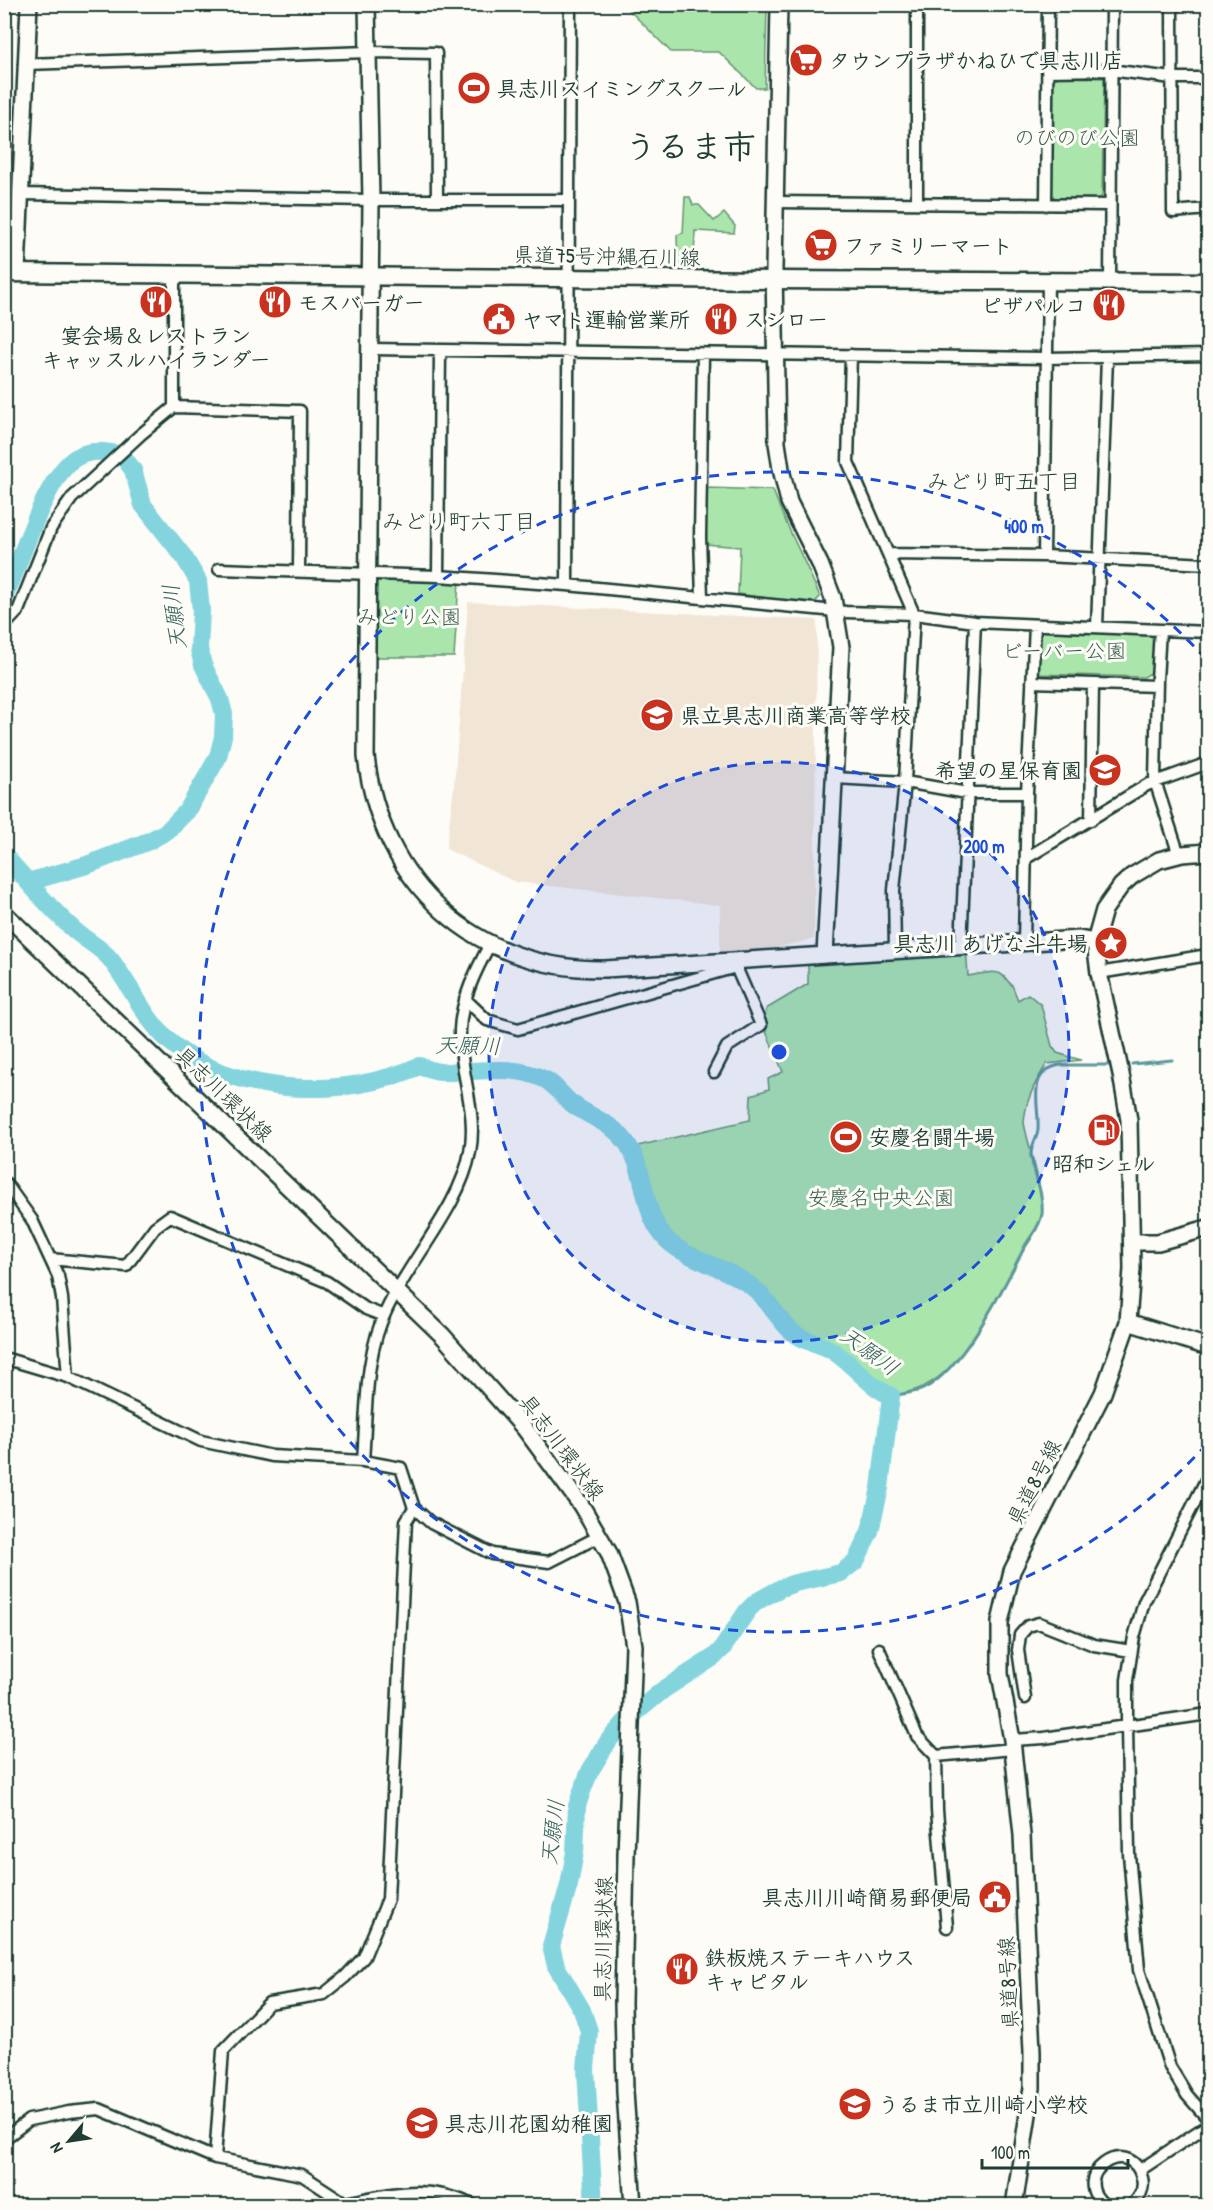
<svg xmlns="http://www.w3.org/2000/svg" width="1213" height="2210" font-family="'Patrick Hand','Klee One',sans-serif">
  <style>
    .built { fill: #f1e6d6 }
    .green { fill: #aae6ac; stroke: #649270; stroke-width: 1.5 }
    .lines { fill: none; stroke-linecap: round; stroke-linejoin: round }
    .stream { stroke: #5c989a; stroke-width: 3 }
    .river { stroke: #84d4de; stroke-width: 18 }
    .street-casing { stroke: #1f3d34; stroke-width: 15 }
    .secondary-casing { stroke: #1f3d34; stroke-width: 20 }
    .primary-casing { stroke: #1f3d34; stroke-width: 21 }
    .street { stroke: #fdfcf7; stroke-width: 10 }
    .secondary { stroke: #fdfcf7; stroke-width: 15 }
    .primary { stroke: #fdfcf7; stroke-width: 16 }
    .ring { fill: none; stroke: #1d4ed8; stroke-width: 3; stroke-dasharray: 10 8 }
    .labels { text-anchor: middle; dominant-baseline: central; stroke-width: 6; stroke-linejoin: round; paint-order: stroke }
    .poi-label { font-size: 21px; font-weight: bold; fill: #1f3d34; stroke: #fdfcf7; text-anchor: start }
    .park-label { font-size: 21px; fill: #3b5f4c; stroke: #fdfcf7 }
    .street-label { font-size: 21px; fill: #1f3d34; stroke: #fdfcf7 }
    .neighbourhood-label { font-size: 22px; fill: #1f3d34; stroke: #fdfcf7 }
    .water-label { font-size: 22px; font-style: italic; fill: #38635e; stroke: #fdfcf7 }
    .town-label { font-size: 33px; font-weight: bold; fill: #1f3d34; stroke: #fdfcf7 }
    .centre { fill: #1d4ed8; stroke: #fdfcf7; stroke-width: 3 }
    .ring-label { font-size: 18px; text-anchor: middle; font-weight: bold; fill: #1d4ed8; stroke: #fdfcf7; stroke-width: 6; stroke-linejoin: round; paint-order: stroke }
  </style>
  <rect width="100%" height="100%" fill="#fdfcf7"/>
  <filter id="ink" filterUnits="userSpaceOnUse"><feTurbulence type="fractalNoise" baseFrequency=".0167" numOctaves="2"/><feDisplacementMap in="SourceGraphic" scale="12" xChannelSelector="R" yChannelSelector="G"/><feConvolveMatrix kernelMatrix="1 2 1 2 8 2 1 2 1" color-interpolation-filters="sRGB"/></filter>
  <g filter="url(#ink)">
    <path class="built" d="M468,602L817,620L814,939L720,960V905L515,882L446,849L454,787Z"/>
    <path class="green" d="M624,5H767L765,88H756L719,52H671Z
      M1058,77L1104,78L1102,196L1098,200H1054L1050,193L1051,81Z
      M685,197H690L693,205H699L714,221L724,213L735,226L734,233L695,231L694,267H678L677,235L683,233Z
      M706,488L773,490C786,527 805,560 820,597L813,604L738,594L740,547L705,544Z
      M368,572L459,581L454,657H378L366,663Z
      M1035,625L1156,629L1154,671L1144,677L1033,674Z
      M966,946L968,976C977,975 995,969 1002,975C1007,978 1007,982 1012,985L1018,1000L1028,994L1041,1005L1052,1046L1057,1053L1081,1060L1047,1064C1035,1082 1025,1102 1024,1123C1029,1150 1043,1185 1042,1212C1041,1229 1026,1245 1018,1260C994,1304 961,1380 908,1392C903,1393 895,1396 890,1395C880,1393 851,1365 840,1357C825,1345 807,1344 793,1332C781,1323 773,1308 763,1297C756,1290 747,1283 738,1278C718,1264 683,1258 667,1239C643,1213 646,1177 629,1148L750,1120L751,1095L769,1089L768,1079L783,1072L764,1027L766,1009L808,984V959Z"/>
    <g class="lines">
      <path class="stream" d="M1132,1064L1172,1060
        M891,1396C901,1394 913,1393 923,1389C963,1370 1005,1285 1025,1246C1031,1235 1040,1227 1042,1214C1044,1194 1034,1175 1031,1156C1030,1147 1037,1139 1038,1130C1040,1106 1025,1072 1060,1065H1109"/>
      <path class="river" d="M4,597C21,563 45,475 77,457C92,449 106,452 122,455L133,470L143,505L184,557L198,581L201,611L199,649L203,665L220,699L224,714L223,736L218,757L187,811L167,831L149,841L87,865L28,882
        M4,855C27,880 47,906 72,928C84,940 100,946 111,960C131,986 144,1018 169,1041C231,1097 346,1100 419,1066C426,1068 434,1072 441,1072C476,1073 511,1063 544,1079C555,1084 561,1095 571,1103C596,1122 620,1123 635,1158C647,1185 644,1218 668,1241C687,1259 728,1268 751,1286C767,1298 776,1316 790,1330C803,1342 817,1342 831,1350C853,1363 868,1386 891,1396L880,1488L870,1531L856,1561L841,1573L795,1583L781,1588L756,1602L747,1611L722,1649L714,1657L663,1690L628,1719L609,1740L590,1771L582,1791L577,1806L575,1852L569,1885L551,1946L556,1966L582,2010L589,2031L586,2069L594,2206"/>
      <defs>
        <path id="street" d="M1172,4L1173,212L1208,209
          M27,64L368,52L436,53L437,199
          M1047,71L1110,70L1172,78H1208
          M20,194L371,200H569
          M775,202L1109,205
          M917,203V4
          M1046,205L1048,4
          M1110,282L1112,4
          M369,349L1047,358L1208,355
          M851,355L848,462L914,614L905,782L894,890L895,951
          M174,407V285L176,274
          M888,554L1044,556L1208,564
          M1044,556L1048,282
          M219,569L438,576L567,585L846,612L914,614L975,622L1208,632
          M438,576L440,351
          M567,585L570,4
          M702,597L700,537L703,355
          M4,626L18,611L51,528L72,498L140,435L174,407L300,411L299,570
          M1097,627L1107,358
          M1160,630L1157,680L1155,781L1179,855
          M1032,682L1157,686
          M835,778L905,782L967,793H1027
          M1091,820L1093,684
          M1028,857L1147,785L1208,763
          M1024,944L1027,793L1035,625
          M961,947L975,622
          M1099,973L1208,955
          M465,999L487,1020L518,1029L736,967V960
          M714,1072L727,1047L761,1025L736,967
          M4,1181L32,1220L58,1276L62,1298L68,1377
          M50,1259L126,1266L155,1227L170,1216L327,1282L366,1309L384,1316
          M4,1358L68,1377L201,1441L272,1456L363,1461L401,1468L414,1508L431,1523L492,1554L549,1562L600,1536
          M363,1461C367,1410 364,1355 387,1309C410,1260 461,1205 470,1152C478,1111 459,1071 460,1030C461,1000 476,970 490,944
          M1208,1476L1144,1602L1134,1637L1127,1680V1725L1129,1854L1139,1970L1170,2067L1187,2095L1208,2119
          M879,1649L917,1736L936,1756L937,1810L947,1927
          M1025,1698L1018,1650L1020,1635L1028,1626L1039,1623L1094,1645L1131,1651
          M1012,1740L1044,1738L1208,1714
          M936,1756L1013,1749
          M4,2139L29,2120L69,2112L99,2109L215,2158L302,2175L345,2203C395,2193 427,2183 475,2206
          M215,2158L223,2051L269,2003L324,1994L345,1977L364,1957L388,1899L406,1521L414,1508
          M1140,2170L1208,2125
          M1106,2206C1065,2176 1130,2132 1142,2178C1145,2189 1139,2199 1131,2206"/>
        <path id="secondary" d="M367,4L371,200L366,756C380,883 476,971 605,969L1079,939L1095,942
          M779,4L774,269L777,443L781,469L789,502L820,564L833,598L841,647L825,955
          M17,272L29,4
          M4,913L443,1336L525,1429L581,1505L609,1553L627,1602L634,1646L626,1855L623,2003L625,2092L633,2206
          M1133,1242H1158L1208,1228
          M1128,1322L1208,1347
          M1014,2206L1032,2088V2052L1022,1835L1012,1740L1000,1674V1622L1012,1571L1103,1393L1128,1322L1132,1269L1129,1120L1121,1074L1099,973L1095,942L1104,910L1121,886L1132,876L1159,860L1182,854L1208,852"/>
        <path id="primary" d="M4,273L774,280L1208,282"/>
      </defs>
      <use href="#street" class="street-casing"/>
      <use href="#secondary" class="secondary-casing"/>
      <use href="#primary" class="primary-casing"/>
      <use href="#street" class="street"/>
      <use href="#secondary" class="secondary"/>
      <use href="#primary" class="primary"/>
    </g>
  </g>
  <circle cx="779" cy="1052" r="290" fill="#1d4ed8" fill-opacity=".12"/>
  <g class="ring">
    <circle cx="779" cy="1052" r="290"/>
    <path d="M1207 1444A580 580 0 1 1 1207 660"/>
  </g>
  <defs>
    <symbol id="supermarket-disc" viewBox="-11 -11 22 22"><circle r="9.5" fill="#c8321e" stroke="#fdfcf7"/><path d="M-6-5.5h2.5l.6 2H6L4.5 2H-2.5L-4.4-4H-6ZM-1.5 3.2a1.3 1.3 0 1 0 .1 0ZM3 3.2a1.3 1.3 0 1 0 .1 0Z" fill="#fff"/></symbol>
    <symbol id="stadium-disc" viewBox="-11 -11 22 22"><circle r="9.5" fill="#c8321e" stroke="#fdfcf7"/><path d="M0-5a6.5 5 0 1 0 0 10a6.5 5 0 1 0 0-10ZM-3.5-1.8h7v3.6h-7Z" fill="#fff"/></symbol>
    <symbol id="restaurant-disc" viewBox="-11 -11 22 22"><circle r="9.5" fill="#c8321e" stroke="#fdfcf7"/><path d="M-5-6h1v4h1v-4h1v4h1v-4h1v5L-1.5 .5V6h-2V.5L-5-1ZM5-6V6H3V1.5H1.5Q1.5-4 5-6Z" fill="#fff"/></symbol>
    <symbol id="civic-disc" viewBox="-11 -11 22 22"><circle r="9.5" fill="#c8321e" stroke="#fdfcf7"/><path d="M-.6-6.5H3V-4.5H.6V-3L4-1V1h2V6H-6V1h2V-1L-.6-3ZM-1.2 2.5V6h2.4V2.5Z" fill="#fff"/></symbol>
    <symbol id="school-disc" viewBox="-11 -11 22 22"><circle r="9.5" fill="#c8321e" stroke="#fdfcf7"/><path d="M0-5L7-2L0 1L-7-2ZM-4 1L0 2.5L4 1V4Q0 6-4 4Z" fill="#fff"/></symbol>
    <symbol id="sight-disc" viewBox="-11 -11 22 22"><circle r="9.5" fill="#c8321e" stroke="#fdfcf7"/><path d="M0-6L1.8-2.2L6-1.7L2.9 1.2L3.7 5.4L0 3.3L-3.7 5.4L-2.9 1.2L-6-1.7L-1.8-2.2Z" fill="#fff"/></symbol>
    <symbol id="fuel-disc" viewBox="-11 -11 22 22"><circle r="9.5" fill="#c8321e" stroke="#fdfcf7"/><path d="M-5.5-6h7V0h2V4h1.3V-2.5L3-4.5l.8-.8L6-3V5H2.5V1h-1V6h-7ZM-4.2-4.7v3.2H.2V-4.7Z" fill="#fff"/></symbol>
  </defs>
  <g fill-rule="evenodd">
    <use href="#supermarket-disc" x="787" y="41" width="38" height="38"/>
    <use href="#stadium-disc" x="455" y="69" width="38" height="38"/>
    <use href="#supermarket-disc" x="802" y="226" width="38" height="38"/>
    <use href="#restaurant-disc" x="137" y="283" width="38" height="38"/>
    <use href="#restaurant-disc" x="256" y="283" width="38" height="38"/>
    <use href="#restaurant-disc" x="1090" y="286" width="38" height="38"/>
    <use href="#civic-disc" x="480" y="300" width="38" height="38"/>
    <use href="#restaurant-disc" x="702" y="300" width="38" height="38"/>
    <use href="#school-disc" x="638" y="696" width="38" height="38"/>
    <use href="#school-disc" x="1086" y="751" width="38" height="38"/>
    <use href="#sight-disc" x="1092" y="924" width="38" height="38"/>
    <use href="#fuel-disc" x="1085" y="1111" width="38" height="38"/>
    <use href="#stadium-disc" x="827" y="1118" width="38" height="38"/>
    <use href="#civic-disc" x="976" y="1878" width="38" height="38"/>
    <use href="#restaurant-disc" x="663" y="1950" width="38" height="38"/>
    <use href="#school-disc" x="836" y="2085" width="38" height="38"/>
    <use href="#school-disc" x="403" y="2104" width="38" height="38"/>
  </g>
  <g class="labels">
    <g class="poi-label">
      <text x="829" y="60">タウンプラザかねひで具志川店</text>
      <text x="497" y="88">具志川スイミングスクール</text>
      <text x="844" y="245">ファミリーマート</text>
      <text x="298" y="302">モスバーガー</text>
      <text x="1086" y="305" text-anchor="end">ピザパルコ</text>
      <text x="522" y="319">ヤマト運輸営業所</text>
      <text x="744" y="319">スシロー</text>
      <text x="156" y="335" text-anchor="middle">宴会場＆レストラン<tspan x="156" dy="24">キャッスルハイランダー</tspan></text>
      <text x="680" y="715">県立具志川商業高等学校</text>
      <text x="1082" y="770" text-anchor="end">希望の星保育園</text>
      <text x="1088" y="943" text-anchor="end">具志川 あげな斗牛場</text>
      <text x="869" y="1137">安慶名闘牛場</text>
      <text x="1104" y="1163" text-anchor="middle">昭和シェル</text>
      <text x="972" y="1897" text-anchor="end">具志川川崎簡易郵便局</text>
      <text x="705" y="1957">鉄板焼ステーキハウス<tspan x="705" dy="24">キャピタル</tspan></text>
      <text x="878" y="2104">うるま市立川崎小学校</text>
      <text x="445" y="2123">具志川花園幼稚園</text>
    </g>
    <g class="park-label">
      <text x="1077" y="137">のびのび公園</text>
      <text x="409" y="616">みどり公園</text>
      <text x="1064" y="650">ビーバー公園</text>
      <text x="881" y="1197">安慶名中央公園</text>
    </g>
    <g class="street-label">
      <text transform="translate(607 256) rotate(1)">県道75号沖縄石川線</text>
      <text transform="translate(224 1094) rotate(44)">具志川環状線</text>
      <text transform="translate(562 1447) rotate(53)">具志川環状線</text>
      <text transform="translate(1034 1482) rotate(-63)">県道8号線</text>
      <text transform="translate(603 1939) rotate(-89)">具志川環状線</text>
      <text transform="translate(1008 1983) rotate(-93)">県道8号線</text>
    </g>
    <g class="neighbourhood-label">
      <text x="1004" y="481">みどり町五丁目</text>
      <text x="459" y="521">みどり町六丁目</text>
    </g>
    <g class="water-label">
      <text transform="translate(174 617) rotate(-97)">天願川</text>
      <text transform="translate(468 1045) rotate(1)">天願川</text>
      <text transform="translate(870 1351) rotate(36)">天願川</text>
      <text transform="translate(552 1832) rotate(-83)">天願川</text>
    </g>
    <g class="town-label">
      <text x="690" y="146">うるま市</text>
    </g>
  </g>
  <circle cx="779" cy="1052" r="9" class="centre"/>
  <g class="ring-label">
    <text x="1024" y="533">400 m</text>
    <text x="984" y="853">200 m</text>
  </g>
  <rect width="1213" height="2210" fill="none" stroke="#fdfcf7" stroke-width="24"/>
  <rect x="12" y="12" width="1189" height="2186" fill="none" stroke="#1f3d34" stroke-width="2" filter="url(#ink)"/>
  <g transform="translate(69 2141) rotate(241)" stroke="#fdfcf7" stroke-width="4.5" paint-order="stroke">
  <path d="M0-4.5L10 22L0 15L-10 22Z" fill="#1f3d34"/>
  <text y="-9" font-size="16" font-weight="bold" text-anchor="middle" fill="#1f3d34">N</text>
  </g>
  <path d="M982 2159v9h146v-9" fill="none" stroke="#1f3d34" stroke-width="3"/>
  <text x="991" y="2159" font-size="18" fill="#1f3d34" stroke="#fdfcf7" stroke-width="4.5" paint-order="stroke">100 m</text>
</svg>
